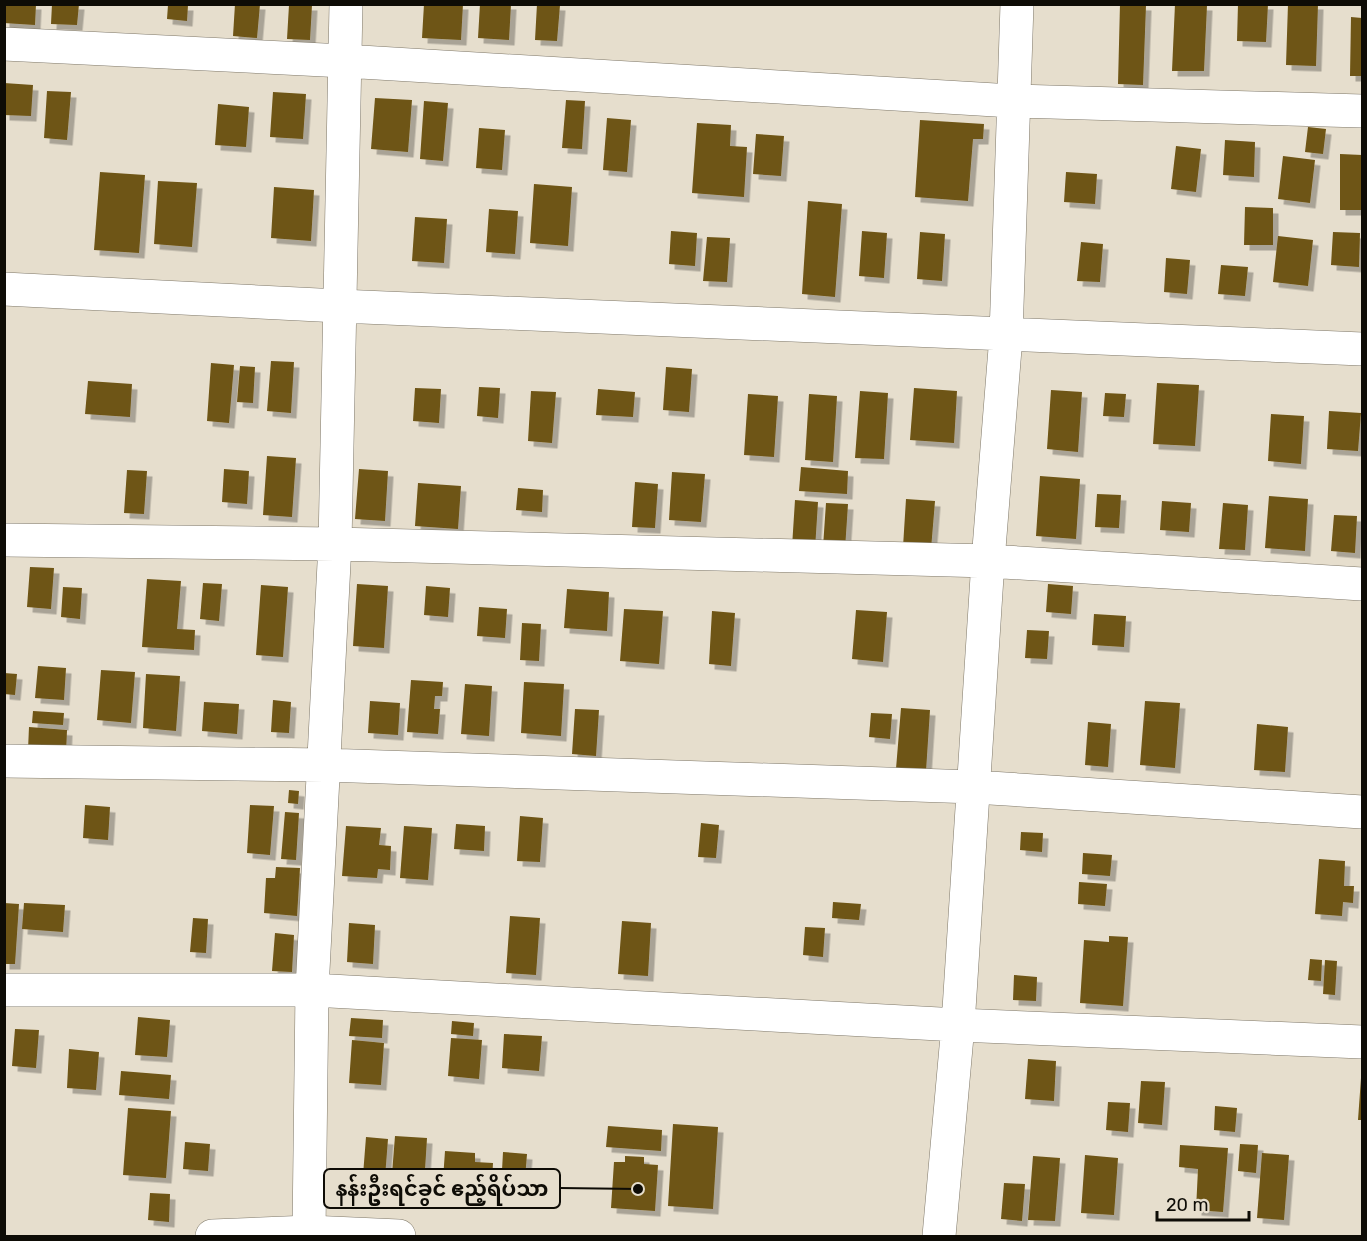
<svg xmlns="http://www.w3.org/2000/svg" width="1367" height="1241" font-family="Rubik,'Noto Sans Myanmar',sans-serif">
  <style>
    .building { fill: #6e5414; filter: url(#shadow) }
    .lines { fill: none; stroke-linecap: round; stroke-linejoin: round }
    .minor-casing { stroke: #7f7869; stroke-width: 34 }
    .major-casing { stroke: #7f7869; stroke-width: 34 }
    .minor { stroke: #fff; stroke-width: 33 }
    .major { stroke: #fff; stroke-width: 33 }
    .leader { fill: none; stroke: #0e0c06; stroke-width: 2 }
    .callout-dot { fill: #0e0c06; stroke: #e6decd; stroke-width: 2 }
    .callout { fill: #e6decd; stroke: #0e0c06; stroke-width: 2 }
    .callout-label { font-size: 21px; text-anchor: middle; font-weight: bold; fill: #0e0c06 }
  </style>
  <defs>
    <filter id="shadow"><feDropShadow dx="5.5" dy="5.5" stdDeviation="0" flood-color="#0004"/></filter>
  </defs>
  <rect width="100%" height="100%" fill="#e6decd"/>
  <path class="building" d="M4,4H36L35,25L4,23Z
    M52,4H79L77,25L51,24Z
    M235,4H260L257,38L233,36Z
    M424,4H463L461,40L422,38Z
    M480,4H511L509,40L478,38Z
    M537,4L560,5L557,41L535,40Z
    M1120,4L1146,5L1143,85L1118,84Z
    M1175,4L1207,5L1204,71H1172Z
    M1238,4H1268L1266,42L1237,41Z
    M1288,4H1318L1316,66L1286,65Z
    M168,5H188L187,21L167,19Z
    M289,5H312L310,40L287,39Z
    M1351,17L1362,18V76H1350Z
    M4,83L33,85L31,116L4,115Z
    M47,91L71,92L67,140L44,138Z
    M273,92L306,94L303,139L270,137Z
    M375,98L412,100L408,152L371,149Z
    M566,100L585,101L582,149L562,148Z
    M424,101L448,103L443,161L420,159Z
    M218,104L249,107L246,147L215,145Z
    M607,118L631,120L627,172L603,170Z
    M920,120L984,124L983,139H973L968,201L915,197Z
    M697,123L731,125L730,146L747,147L744,197L692,193Z
    M1308,127L1326,129L1323,154L1305,152Z
    M479,128L505,130L502,170L476,168Z
    M756,134L784,136L781,176L753,174Z
    M1225,140L1255,142L1254,177L1223,175Z
    M1176,146L1201,149L1196,192L1171,189Z
    M1340,154L1362,155V210H1340Z
    M1283,156L1315,160L1310,203L1278,199Z
    M100,172L145,175L139,253L94,250Z
    M1066,172L1097,174L1095,204L1064,202Z
    M158,181L197,183L192,247L154,244Z
    M534,184L572,187L568,246L530,243Z
    M274,187L314,190L311,241L271,238Z
    M808,201L842,204L835,297L802,294Z
    M1245,207L1273,208V245H1244Z
    M489,209L518,211L515,254L486,252Z
    M415,217L447,219L444,263L412,261Z
    M671,231L697,233L695,266L669,264Z
    M862,231L887,233L884,278L859,276Z
    M920,232L945,234L942,281L917,279Z
    M1333,232L1360,233L1359,267L1331,265Z
    M1278,236L1313,240L1308,286L1273,282Z
    M707,237L730,238L727,282L703,281Z
    M1081,242L1103,244L1100,282L1077,281Z
    M1166,258L1190,260L1187,294L1164,292Z
    M1221,265L1248,267L1245,296L1218,294Z
    M271,361L294,362L291,413L267,411Z
    M211,363L234,365L229,423L207,421Z
    M240,366L255,367L253,403L237,402Z
    M666,367L692,369L689,412L663,410Z
    M88,381L132,384L130,417L85,414Z
    M1157,383L1199,385L1195,446L1153,444Z
    M479,387L500,388L498,418L477,416Z
    M415,388L441,389L439,423L413,421Z
    M914,388L957,391L954,443L910,440Z
    M598,389L635,392L633,417L596,415Z
    M1051,390L1082,392L1078,452L1047,449Z
    M531,391L556,392L552,443L528,441Z
    M860,391L888,393L884,459L855,458Z
    M1105,393L1126,394L1124,417L1103,416Z
    M748,394L778,396L774,457L744,455Z
    M809,394L837,396L833,462L805,460Z
    M1329,411L1361,413L1358,451L1327,449Z
    M1271,414L1304,416L1301,464L1268,461Z
    M267,456L296,458L292,517L263,515Z
    M801,467L848,471L847,494L799,491Z
    M224,469L249,471L247,504L222,502Z
    M359,469L388,471L385,521L355,519Z
    M127,470L147,471L144,514L124,513Z
    M672,472L705,474L701,522L669,520Z
    M1040,476L1080,479L1076,539L1036,536Z
    M635,482L658,484L655,528L632,527Z
    M418,483L461,486L458,529L415,526Z
    M518,488L543,490L542,512L516,510Z
    M1097,494L1121,495L1119,528L1095,527Z
    M1269,496L1308,499L1305,551L1265,548Z
    M906,499L935,501L931,549L903,547Z
    M795,500L818,502L815,549L792,547Z
    M1162,501L1191,503L1189,532L1160,530Z
    M826,503L848,504L845,549L823,547Z
    M1223,503L1248,505L1245,550L1219,549Z
    M1334,515L1357,516L1355,553L1331,551Z
    M30,567L54,568L51,609L27,607Z
    M147,579L181,581L177,629L195,630L194,650L142,647Z
    M203,583L222,584L219,621L200,619Z
    M357,584L388,586L384,648L353,646Z
    M1048,584L1073,586L1071,614L1046,612Z
    M261,585L288,587L283,657L256,655Z
    M426,586L450,588L448,617L424,615Z
    M63,587L82,588L80,619L61,617Z
    M567,589L609,592L607,631L564,628Z
    M479,607L507,609L505,638L477,636Z
    M624,609L663,611L659,664L620,661Z
    M856,610L887,612L883,662L852,659Z
    M712,611L735,613L731,666L709,664Z
    M1094,614L1126,616L1124,647L1092,645Z
    M522,623L541,624L539,661L520,660Z
    M1027,630L1049,631L1047,659L1025,658Z
    M38,666L66,668L64,700L35,698Z
    M101,670L135,672L131,723L97,720Z
    M4,673L17,674L15,695L4,694Z
    M146,674L180,676L176,731L143,728Z
    M411,680L443,682L442,696H435L434,709H440L438,734L407,732Z
    M524,682L564,684L561,736L521,733Z
    M465,684L492,686L489,736L461,734Z
    M273,700L291,702L289,733L271,732Z
    M370,701L400,703L398,735L368,733Z
    M1145,701L1180,703L1175,768L1140,765Z
    M204,702L239,704L237,734L202,731Z
    M901,708L930,710L926,771L896,769Z
    M575,709L599,710L596,756L572,754Z
    M33,711L64,713L63,725L32,723Z
    M871,713L892,714L890,739L869,737Z
    M1088,722L1111,724L1108,767L1085,765Z
    M1257,724L1288,727L1285,772L1254,770Z
    M29,727L67,730L66,753L28,750Z
    M289,790L299,791L298,804L288,803Z
    M85,805L110,807L108,840L83,838Z
    M250,805L274,806L270,855L247,853Z
    M285,812L299,813L296,860L281,859Z
    M520,816L543,818L540,862L517,861Z
    M701,823L719,825L716,858L698,857Z
    M456,824L485,826L484,851L454,849Z
    M346,826L381,828L379,845L391,846L390,870L378,869L377,878L342,876Z
    M404,826L432,828L428,880L400,878Z
    M1021,832L1043,833L1042,852L1020,850Z
    M1083,853L1112,855L1110,876L1082,874Z
    M1319,859L1345,861L1344,886H1354L1353,903L1343,902L1342,916L1315,914Z
    M276,867L300,868L297,916L264,913L266,878H275Z
    M1079,882L1107,884L1105,906L1078,904Z
    M833,902L861,904L859,920L832,918Z
    M4,903L19,904L15,964H4Z
    M24,903L65,905L63,932L22,929Z
    M510,916L540,918L536,975L506,973Z
    M193,918L208,919L206,953L190,952Z
    M622,921L651,923L648,976L618,974Z
    M349,923L375,925L373,964L347,962Z
    M805,927L825,928L823,957L803,955Z
    M275,933L294,935L292,972L272,971Z
    M1109,936L1128,937L1123,1006L1080,1003L1084,940L1109,942Z
    M1310,959L1322,960L1321,981L1308,980Z
    M1325,960L1337,961L1335,995L1323,994Z
    M1014,975L1037,977L1036,1001L1013,1000Z
    M138,1017L170,1020L167,1057L135,1055Z
    M351,1018L383,1020L382,1038L349,1036Z
    M452,1021L474,1023L473,1036L451,1034Z
    M15,1029L39,1030L36,1068L12,1066Z
    M504,1034L542,1036L539,1071L502,1068Z
    M451,1038L482,1040L479,1079L448,1076Z
    M352,1040L384,1043L381,1085L349,1083Z
    M69,1049L99,1052L96,1090L67,1088Z
    M1028,1059L1056,1061L1054,1101L1025,1099Z
    M121,1071L171,1075L169,1099L119,1095Z
    M1361,1078H1362V1120H1358Z
    M1141,1081L1165,1082L1162,1125L1138,1123Z
    M1108,1102L1130,1103L1128,1132L1106,1130Z
    M1215,1106L1237,1108L1235,1132L1214,1130Z
    M128,1108L171,1111L166,1178L123,1175Z
    M673,1124L718,1127L713,1209L668,1206Z
    M608,1126L662,1130L661,1151L606,1147Z
    M395,1136L427,1138L423,1201L390,1199Z
    M366,1137L388,1139L384,1190L362,1188Z
    M185,1142L210,1144L208,1171L183,1169Z
    M1240,1144L1258,1145L1256,1173L1238,1171Z
    M1180,1145L1228,1148L1223,1212L1196,1210L1198,1169L1179,1167Z
    M445,1151L475,1153V1162L493,1163L491,1198L442,1194Z
    M503,1152L527,1154L524,1190L501,1189Z
    M1262,1153L1289,1155L1284,1220L1257,1218Z
    M1085,1155L1118,1158L1114,1215L1081,1213Z
    M625,1156L644,1157V1164L658,1165L655,1211L611,1208L614,1162H625Z
    M1033,1156L1060,1158L1055,1221L1028,1220Z
    M1004,1183L1025,1184L1022,1221L1001,1219Z
    M150,1193L170,1194L169,1222L148,1220Z"/>
  <g class="lines">
    <defs>
      <path id="minor" d="M4,44L344,61L1012,101L1362,111
        M4,289L339,306L1362,349
        M4,540L335,544L988,561L1362,584
        M4,761L324,765L974,787L1362,812
        M4,990H312L958,1025L1362,1042
        M309,1232L312,990L335,544L346,4
        M939,1236L958,1025L988,561L1006,336L1017,4"/>
      <path id="major" d="M212,1236L309,1232L399,1236"/>
    </defs>
    <use href="#minor" class="minor-casing"/>
    <use href="#major" class="major-casing"/>
    <use href="#minor" class="minor"/>
    <use href="#major" class="major"/>
  </g>
  <path class="leader" d="M638 1189L560 1188"/>
  <circle class="callout-dot" cx="638" cy="1189" r="6"/>
  <rect class="callout" x="324" y="1169" width="236" height="39" rx="6"/>
  <g class="callout-label">
    <text x="442" y="1196">နန်းဦးရင်ခွင် ဧည့်ရိပ်သာ</text>
  </g>
  <rect width="1367" height="1241" fill="none" stroke="#0e0c06" stroke-width="12"/>
  <path d="M1157 1211v9h92v-9" fill="none" stroke="#0e0c06" stroke-width="3"/>
  <text x="1166" y="1211" font-size="18" fill="#0e0c06" stroke="#e6decd" stroke-width="4.5" paint-order="stroke">20 m</text>
</svg>
